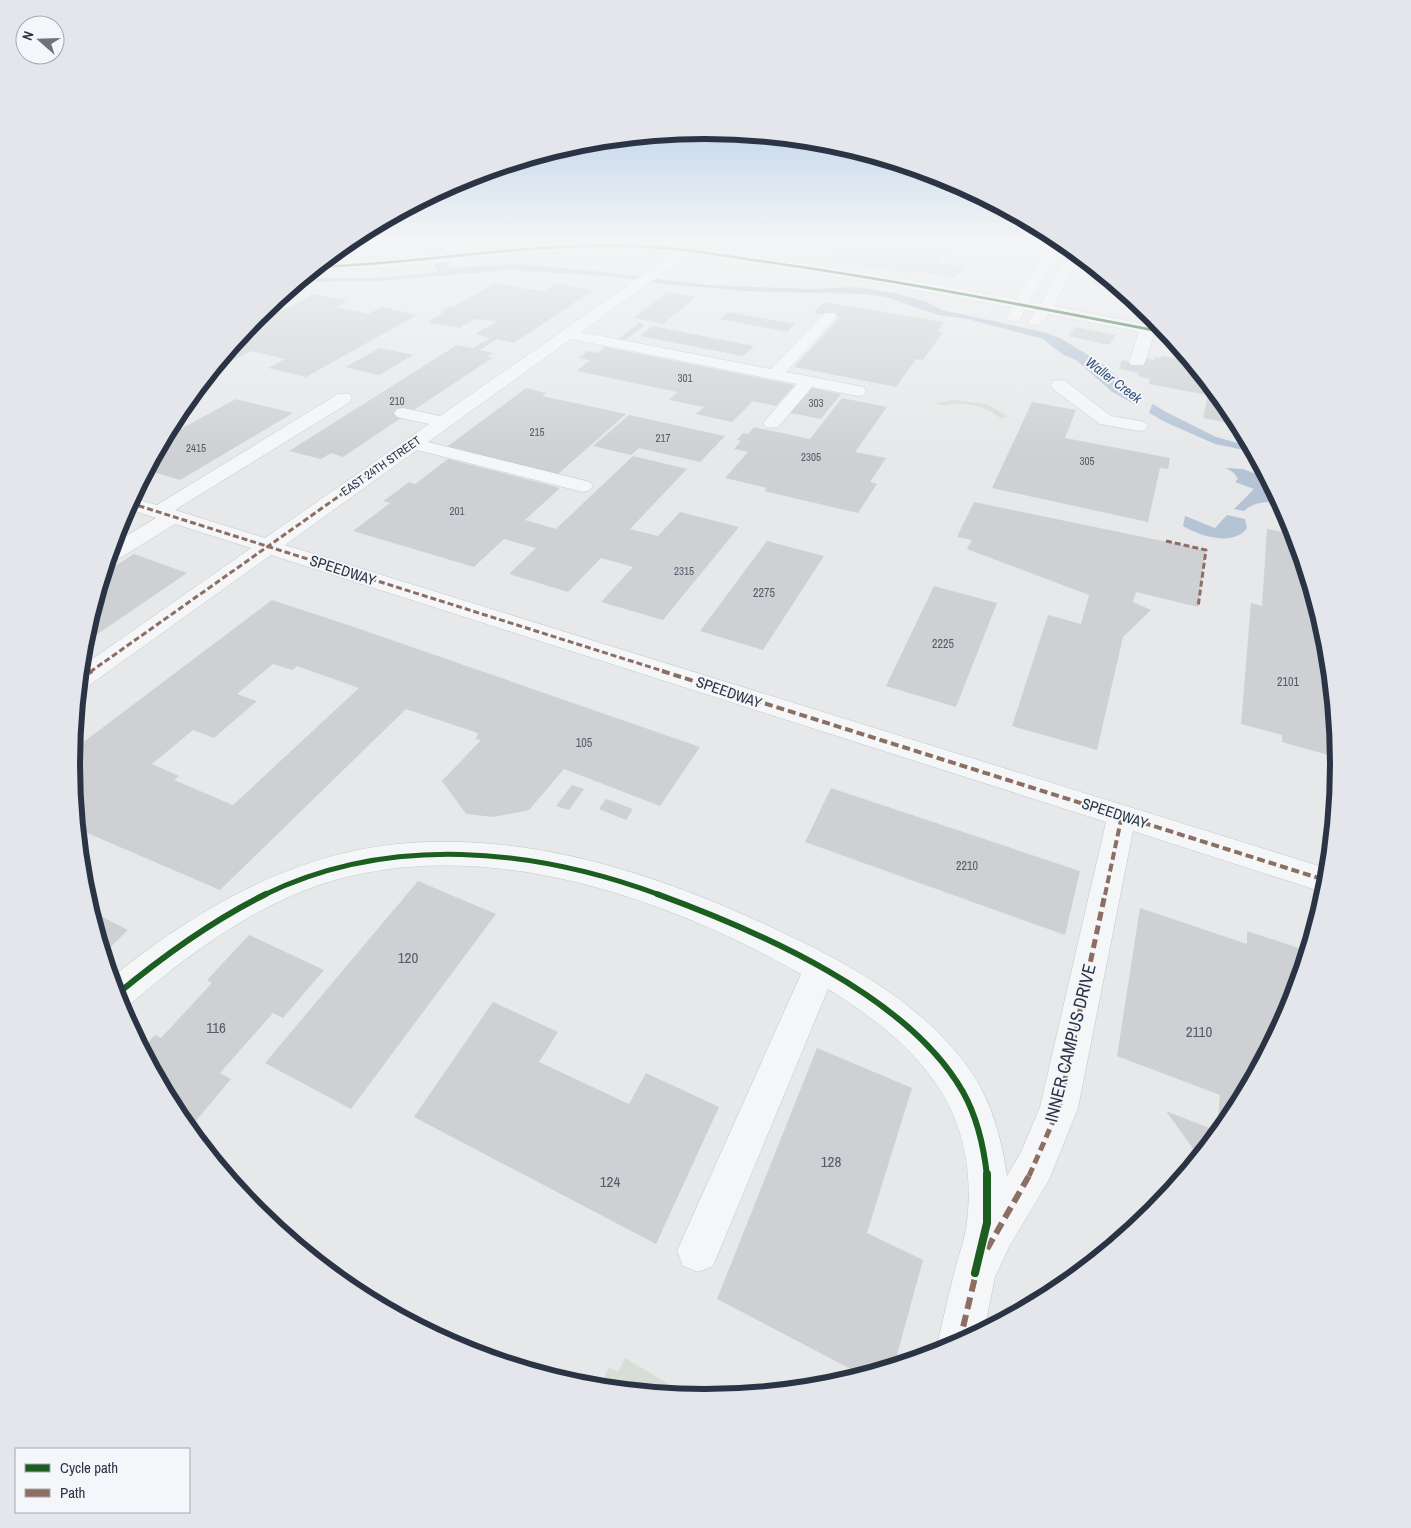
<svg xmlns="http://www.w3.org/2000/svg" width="1411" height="1528" font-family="'Archivo Narrow',sans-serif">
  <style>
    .green { fill: #d6ded6 }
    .water { fill: #b4c4d5 }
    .pier { fill: #e6e8ea }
    .building { fill: #ced0d3; fill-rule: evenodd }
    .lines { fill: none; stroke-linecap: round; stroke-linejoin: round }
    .minor-casing { stroke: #c4c6c8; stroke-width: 1 }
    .minor { fill: #f5f6f7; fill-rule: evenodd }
    .quiet-far4 { stroke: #8d6e63; stroke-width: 2.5; stroke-dasharray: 5 2.5; stroke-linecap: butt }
    .quiet-far3 { stroke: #8d6e63; stroke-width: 3; stroke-dasharray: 6 3; stroke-linecap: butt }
    .quiet-far2 { stroke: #8d6e63; stroke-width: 4; stroke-dasharray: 8 4; stroke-linecap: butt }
    .quiet-far1 { stroke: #8d6e63; stroke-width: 5; stroke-dasharray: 9 5; stroke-linecap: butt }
    .quiet { stroke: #8d6e63; stroke-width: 6; stroke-dasharray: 12 6; stroke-linecap: butt }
    .cycleway-far3-casing { stroke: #f4f6f9; stroke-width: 4.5 }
    .cycleway-far2-casing { stroke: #f4f6f9; stroke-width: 8 }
    .cycleway-far1-casing { stroke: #f4f6f9; stroke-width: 9 }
    .cycleway-casing { stroke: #f4f6f9; stroke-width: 11 }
    .cycleway-far3 { stroke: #1b5e20; stroke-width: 2.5 }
    .cycleway-far2 { stroke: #1b5e20; stroke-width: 5 }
    .cycleway-far1 { stroke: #1b5e20; stroke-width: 6 }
    .cycleway { stroke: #1b5e20; stroke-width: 8 }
    .labels { text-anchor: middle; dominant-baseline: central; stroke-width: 4; stroke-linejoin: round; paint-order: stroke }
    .far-number-label { font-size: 11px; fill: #545c69 }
    .far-street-label { font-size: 12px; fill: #2b3445; stroke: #f4f6f9 }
    .number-label { font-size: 12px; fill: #545c69 }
    .far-water-label { font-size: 14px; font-style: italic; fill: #34527a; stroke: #f4f6f9 }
    .street-label { font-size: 15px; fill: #2b3445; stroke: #f4f6f9 }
    .near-number-label { font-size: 15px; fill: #545c69 }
    .near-street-label { font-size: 18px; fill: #2b3445; stroke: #f4f6f9 }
    .rim { fill: none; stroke: #2b3445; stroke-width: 6 }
  </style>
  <rect width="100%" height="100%" fill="#e6e8ea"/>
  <path class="green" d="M953,400L987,404L1008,417L1000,418C988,408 971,403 954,404C946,404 942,407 935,403Z
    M625,1358L690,1397L599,1388L609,1367L618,1372Z"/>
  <path class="water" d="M418,241H436L447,252L453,255L448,269L470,266L518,264L587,270L707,285L810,289L856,287L894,293L927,302L942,310L1043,332L1060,338L1103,364L1134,392L1166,412L1216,437L1252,447L1254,452L1215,444L1165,422L1111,391L1076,360L1062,354L1043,339L968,319L938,315L889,298L867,294L745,291L665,284L607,276L510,270L378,281L298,282L302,278H375L438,272L431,257Z
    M1226,468L1243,469L1269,479L1281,502C1268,502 1254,501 1244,511L1234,509L1254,489L1235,482L1238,479L1234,473Z
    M1227,515L1245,519L1247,528C1234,547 1199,536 1183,526L1185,516L1215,528Z"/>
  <path class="pier" d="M1139,392L1154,400L1148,415L1134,406Z"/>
  <path class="building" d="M347,241H354L333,255L332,254Z
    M798,241H828L824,245L813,243L808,247L798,246L802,243Z
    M844,241H943L955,243L937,262L966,267L954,278L911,270L908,273L828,260L849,243Z
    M393,244L391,248H368L370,245Z
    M1100,271L1118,286V288L1111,289L1092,284Z
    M496,283L545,292L556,283L593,290L514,343L497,339L480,350L493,353L487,357L492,358L411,412L397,417L401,418L343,457L331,453L321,459L289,451L457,345L473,348L490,338L475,334L497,321L475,319L460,328L428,322L444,312L441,311L449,307H453Z
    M668,292L696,297L663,324L634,318Z
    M315,294L348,301L336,307L369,314L381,307L417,315L306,377L268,368L285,359L251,351L234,360L223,357L262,311L275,314Z
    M824,302L944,322L938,331L943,332L923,360L916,359L896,387L794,367L840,317L814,313Z
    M728,312L795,324L787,332L720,319Z
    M639,323L645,325L622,342L616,341Z
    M652,326L754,346L743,356L640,336Z
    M1075,327L1116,335L1109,345L1068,336Z
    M605,347L795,385L776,406L753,401L732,422L696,414L704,407L669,400L677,392L577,371L590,360L578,358L588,351L598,353Z
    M380,348L413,355L379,375L345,367Z
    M1162,356L1189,360L1188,363H1193L1233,412L1240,425L1203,418L1208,395L1149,384L1150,379L1138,376L1139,373L1119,369L1122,360L1143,364L1144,358L1154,360L1155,357L1161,358Z
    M526,388L546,393L542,396L626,414L558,474L469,452L465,454L444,449Z
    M812,388L841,394L821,419L790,413Z
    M842,398L887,407L855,452L886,458L870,482L877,484L858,513L768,492L764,491L767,488L725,478L748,452L734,449L741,441L737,440L743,433L748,434L754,427L810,439Z
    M236,399L293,413L180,480L147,470L164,438Z
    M1032,402L1076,410L1065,438L1170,458L1168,469L1160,468L1148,522L992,488Z
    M629,415L725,436L700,462L639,448L631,455L593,446Z
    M633,456L687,469L630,529L658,536L680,512L739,527L663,620L601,602L633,567L601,558L568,592L509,574L536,548L518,543L504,539L474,567L353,531L390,503L383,501L396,492L409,482L415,484L448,459L560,488L525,520L556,529Z
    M974,502L1206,550L1198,607L1136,592L1133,602L1151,610L1123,637L1097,750L1012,726L1048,615L1081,624L1089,595L967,549L972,540L957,537Z
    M1267,529L1296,535L1328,641L1339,758L1282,742V735L1241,724L1251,603L1262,606Z
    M767,541L824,556L763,650L700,631Z
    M134,554L187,573L83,644L104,573Z
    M934,586L997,603L956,707L886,686Z
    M272,600L354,627L700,747L660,806L564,769L529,810L494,817L466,814L442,781L481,740L476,739L478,733L406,709L220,890L78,829L71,764L73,750ZM273,664L292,670L297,666L359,688L233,805L174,780L179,776L152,764L193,730L214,738L257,701L237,694Z
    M572,785L584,789L569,810L556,806Z
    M831,788L1080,871L1065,935L805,842Z
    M606,799L633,809L626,820L599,809Z
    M418,881L496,914L351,1109L265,1063Z
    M1140,908L1247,944V931L1308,951L1291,1007L1233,1117L1199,1157L1166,1111L1217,1131L1220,1095L1117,1056Z
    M91,911L128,930L103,954Z
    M249,935L324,970L283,1018L273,1013L220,1073L231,1079L189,1129L178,1116L142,1049L155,1035L161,1038L212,983L207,980Z
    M493,1002L558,1032L539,1062L629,1104L646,1073L719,1107L656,1244L414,1117Z
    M817,1048L912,1088L867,1233L923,1260L894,1366L864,1376L717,1299Z"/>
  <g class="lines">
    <defs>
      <path id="minor" d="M979,241H1010L1047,248L1051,241H1063L1058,250L1069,251L1072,248L1080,256L1054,306L1164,328L1171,337L1154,335L1145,362L1143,365H1131L1129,362L1139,332L1048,314C1043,321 1040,327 1030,324L1028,321L1035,312L1025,310L1019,321H1009L1007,318L1011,307L866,281L688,255L581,332L771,369L825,313H835L837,316L835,319L786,372L864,387L866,391L864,395L858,396L812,387L778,427L772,428L766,427L763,423L797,384L571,339L428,442L590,482L593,486L590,490L583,492L417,450L285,545L1329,869L1326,893L1133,831L1078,1108L1049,1180L1009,1247L995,1277L984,1331L940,1352L937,1344C943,1321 948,1297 954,1274C958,1256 965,1240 967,1222C980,1108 918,1045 828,989L713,1266L698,1272L683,1266L677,1251L801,974C662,895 477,832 319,885C247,910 185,957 128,1006L121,1009L111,978C191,913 284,858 388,845C522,829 657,873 777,930C848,963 920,1002 967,1066C990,1096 1002,1139 1007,1176L1021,1152L1040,1107L1106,822L271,555L88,686L79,688L81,667L251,548L175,524L117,560L107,561L113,544L156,518L126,508L132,498L157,505L338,394H350L352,398L350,402L175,510L265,538L429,424L397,417L394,413L397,409L403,408L440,416L673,254L627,250H588L510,255L394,267L313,270L321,263C423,260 524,240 627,242C668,243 710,251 751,256C839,268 928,283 1016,299L1043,255L985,245ZM1054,257L1066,258L1041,304L1028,302Z
        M291,287L296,291L294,294H283Z
        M1059,380L1065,381L1111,416L1145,422L1148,426L1145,430L1139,431L1100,424L1053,389L1051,385L1053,381Z"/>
    </defs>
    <use href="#minor" class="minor-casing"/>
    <use href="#minor" class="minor"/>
    <path class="quiet-far4" d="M340,495L381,465"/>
    <path class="quiet-far3" d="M130,503L666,672
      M1166,541L1206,550L1198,607
      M90,672L342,494"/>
    <path class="quiet-far2" d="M662,671L1328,881
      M79,680L92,671
      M1105,895L1122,815"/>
    <path class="quiet-far1" d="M1029,1176L1059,1108L1105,894"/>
    <path class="quiet" d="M987,1249L1030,1174
      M959,1344L977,1269"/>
    <defs>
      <path id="cycleway-far3" d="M317,267C420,264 523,243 627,246C679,247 730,257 781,264C911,283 1039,308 1168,333"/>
      <path id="cycleway-far2" d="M264,895C389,834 533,848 660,895"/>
      <path id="cycleway-far1" d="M657,894C758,931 908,995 963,1092C977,1117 984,1148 987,1176
        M116,995C163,956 211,921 266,894"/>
      <path id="cycleway" d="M975,1273L987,1223V1174"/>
    </defs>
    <use href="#cycleway-far3" class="cycleway-far3-casing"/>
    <use href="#cycleway-far2" class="cycleway-far2-casing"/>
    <use href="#cycleway-far1" class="cycleway-far1-casing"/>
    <use href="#cycleway" class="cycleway-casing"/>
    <use href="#cycleway-far3" class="cycleway-far3"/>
    <use href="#cycleway-far2" class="cycleway-far2"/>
    <use href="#cycleway-far1" class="cycleway-far1"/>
    <use href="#cycleway" class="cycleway"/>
  </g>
  <linearGradient id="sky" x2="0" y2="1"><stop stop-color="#93bae0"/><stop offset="0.53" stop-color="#f4f5f6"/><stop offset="1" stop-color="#f4f5f6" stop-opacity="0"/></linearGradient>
  <rect width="1411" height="455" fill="url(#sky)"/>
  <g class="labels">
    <g class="far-number-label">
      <text x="685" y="378">301</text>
      <text x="397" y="401">210</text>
      <text x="816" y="403">303</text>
      <text x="537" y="432">215</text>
      <text x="663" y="438">217</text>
      <text x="196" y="448">2415</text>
      <text x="811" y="457">2305</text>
      <text x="1087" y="461">305</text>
      <text x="457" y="511">201</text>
      <text x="684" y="571">2315</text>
    </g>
    <g class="far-street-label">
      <text transform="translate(381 466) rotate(-35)">EAST 24TH STREET</text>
    </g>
    <g class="number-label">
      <text x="764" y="593">2275</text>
      <text x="943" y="644">2225</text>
      <text x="1288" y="682">2101</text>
      <text x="584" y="743">105</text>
      <text x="967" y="866">2210</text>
    </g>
    <g class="far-water-label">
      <text transform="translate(1114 380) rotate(37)">Waller Creek</text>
    </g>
    <g class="street-label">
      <text transform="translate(343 570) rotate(18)">SPEEDWAY</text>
      <text transform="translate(729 692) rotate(19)">SPEEDWAY</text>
      <text transform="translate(1115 813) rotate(18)">SPEEDWAY</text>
    </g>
    <g class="near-number-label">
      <text x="408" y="957">120</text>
      <text x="216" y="1027">116</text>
      <text x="1199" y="1031">2110</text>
      <text x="831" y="1161">128</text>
      <text x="610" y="1181">124</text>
    </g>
    <g class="near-street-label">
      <text transform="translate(1070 1043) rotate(-76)">INNER CAMPUS DRIVE</text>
    </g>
  </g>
  <path d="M0 0H1411V1528H0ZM80 764a625 625 0 1 1 1250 0a625 625 0 1 1-1250 0Z" fill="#e4e6eb" fill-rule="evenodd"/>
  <path class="rim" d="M80 764a625 625 0 1 1 1250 0a625 625 0 1 1-1250 0Z"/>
  <rect x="15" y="1448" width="175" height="65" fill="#f4f6f9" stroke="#a4a8b1"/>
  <rect x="25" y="1464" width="25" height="8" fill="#1b5e20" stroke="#a4a8b1"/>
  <text x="60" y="1473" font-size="15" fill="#2b3445">Cycle path</text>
  <rect x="25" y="1489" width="25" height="8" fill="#8d6e63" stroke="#a4a8b1"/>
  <text x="60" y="1498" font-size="15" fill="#2b3445">Path</text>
  <g transform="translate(40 40) rotate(290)"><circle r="24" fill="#f4f6f9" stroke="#a4a8b1"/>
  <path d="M0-4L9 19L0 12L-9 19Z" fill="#6c737f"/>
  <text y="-8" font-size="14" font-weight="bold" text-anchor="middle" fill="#2b3445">N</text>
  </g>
</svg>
